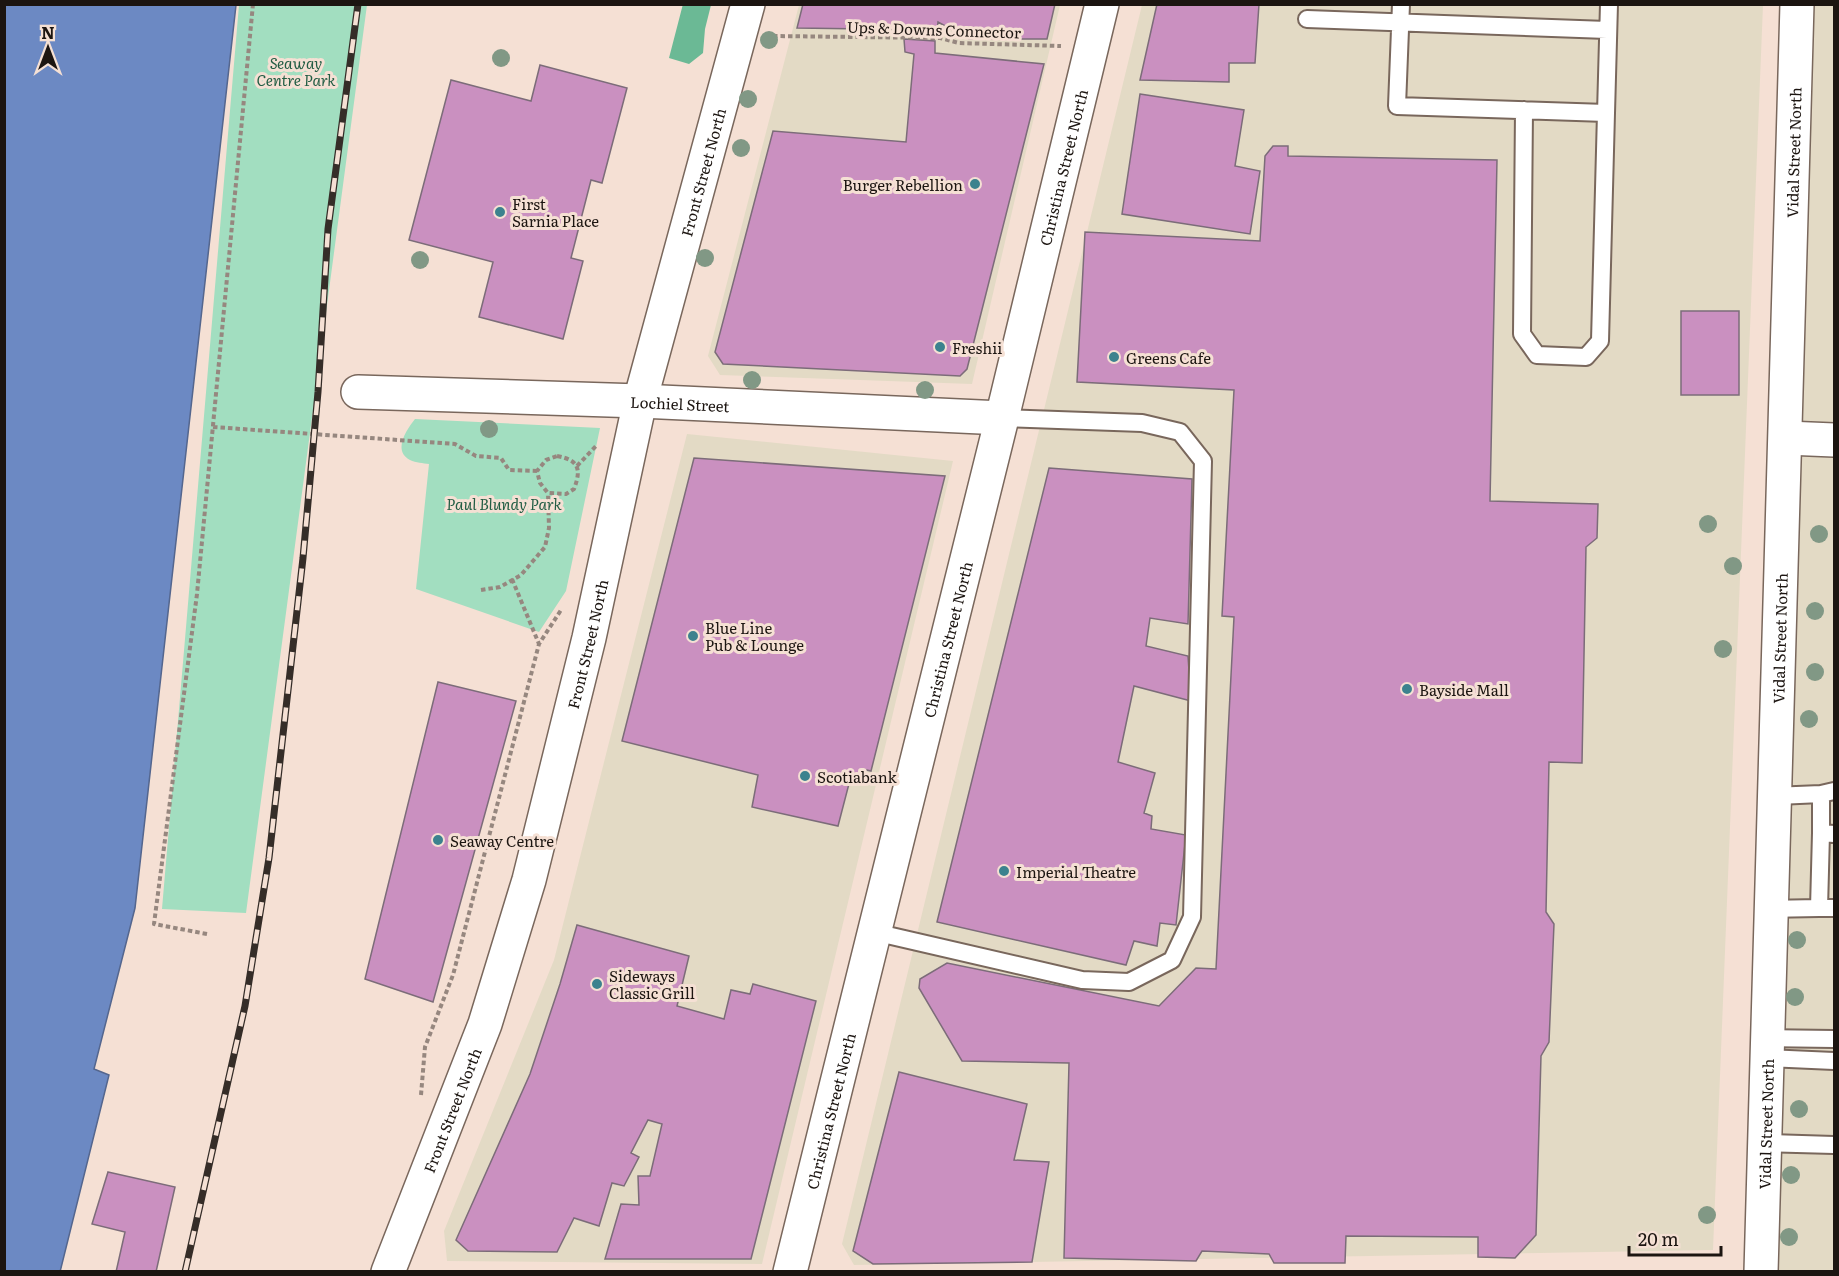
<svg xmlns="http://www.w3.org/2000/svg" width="1839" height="1276" font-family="Literata,serif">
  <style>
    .commercial { fill: #e3dac5 }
    .green { fill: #a2dec0 }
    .forest { fill: #6bb995 }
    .water { fill: #6c89c3; stroke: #54668e; stroke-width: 1.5 }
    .building { fill: #ca90c0; stroke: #7c6c79; stroke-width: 1.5 }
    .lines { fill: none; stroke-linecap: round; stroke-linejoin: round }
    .service-casing { stroke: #79675c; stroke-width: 20 }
    .minor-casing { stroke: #79675c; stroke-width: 36 }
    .tertiary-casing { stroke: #79675c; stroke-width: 36 }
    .secondary-casing { stroke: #79675c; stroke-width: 36 }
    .path { stroke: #96877f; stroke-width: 4; stroke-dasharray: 4.5 3; stroke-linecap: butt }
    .service { stroke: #fff; stroke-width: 16 }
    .minor { stroke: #fff; stroke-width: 33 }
    .tertiary { stroke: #fff; stroke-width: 33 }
    .secondary { stroke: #fff; stroke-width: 33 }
    .rail-casing { stroke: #352d28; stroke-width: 7 }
    .rail { stroke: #f5e0d4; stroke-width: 4.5; stroke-dasharray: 14; stroke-linecap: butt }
    .tree { fill: #819885 }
    .poi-dot { fill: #3c828e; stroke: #f5e0d4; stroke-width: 2 }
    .labels { text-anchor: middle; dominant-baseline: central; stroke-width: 6; stroke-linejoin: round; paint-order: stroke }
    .street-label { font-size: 15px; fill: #1c1511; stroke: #f5e0d4 }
    .park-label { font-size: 15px; font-style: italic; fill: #225d44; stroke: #f5e0d4 }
    .poi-label { font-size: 15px; fill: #1c1511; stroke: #f5e0d4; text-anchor: start }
  </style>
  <rect width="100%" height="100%" fill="#f5e0d4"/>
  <path class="commercial" d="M799,5H1060L972,384L720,375L708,356Z
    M1142,5H1763L1713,1250L854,1265L842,1244Z
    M1801,5H1834V437L1789,436Z
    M687,434L953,461L762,1264L447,1261L444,1231L554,960Z
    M1792,445L1834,446V1271L1766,1272Z"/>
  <path class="green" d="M239,5H367L246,913L162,909Z
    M415,419L600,428L566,591L539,632L416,589L429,464C423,463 416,463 410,460C392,451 407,429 415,419Z"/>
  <path class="forest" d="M683,4L711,5L705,29L703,53L689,64L669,58Z"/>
  <path class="water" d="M5,4L236,5L135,908L94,1069L109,1075L60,1272L4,1271Z"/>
  <path class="building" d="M803,4H1055L1047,39H969L938,22L937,30L797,28Z
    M1157,4H1259L1255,63H1229V82L1140,80Z
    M904,39L935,41V53L1044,64L967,369L960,376L723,364L715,352L773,131L906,142L914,54L905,52Z
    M540,65L627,88L602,183L591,180L571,258L583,261L563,339L479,317L493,262L409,240L451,80L531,101Z
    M1140,94L1244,110L1235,166L1260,171L1250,234L1122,214Z
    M1273,146H1288V156L1497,160L1490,501L1598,504L1597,538L1586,547L1582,763L1549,762L1546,912L1554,924L1549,1042L1541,1056L1536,1235L1515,1258L1478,1257V1237L1346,1236L1345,1263H1274L1269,1254L1202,1251L1196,1261L1064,1258L1069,1063L962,1061L919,988L920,979L947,963L1159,1006L1196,968L1216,969L1234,617L1222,616L1234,390L1077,382L1085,232L1260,241L1265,156Z
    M1681,311H1739V395H1681Z
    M694,458L945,476L871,771L862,769L859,779L851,776L838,826L752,807L758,775L622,741Z
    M1049,468L1192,479L1188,624L1150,618L1146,646L1188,656L1191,701L1134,686L1118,762L1155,773L1144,813L1152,816L1151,829L1186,835L1176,925L1160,923L1157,946L1134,941L1126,965L937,922Z
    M438,682L516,701L433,1002L365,979Z
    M577,925L689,956L677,1006L724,1019L731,990L750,994L753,984L816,1001L751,1259H605L621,1204L639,1205L638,1176H650L662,1124L648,1120L631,1153L639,1157L624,1186L612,1183L599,1226L574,1218L557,1252L468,1251L456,1240L530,1074L560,984Z
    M899,1072L1027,1104L1014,1160L1049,1162L1032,1262L873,1264L853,1251Z
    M108,1172L175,1187L156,1272H116L125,1232L92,1224Z"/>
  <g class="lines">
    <defs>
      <path id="service" d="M1401,4L1397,106L1606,113L1609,4
        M1307,19L1607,30
        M1524,110L1522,334L1537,355L1586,357L1600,341L1606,113
        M1821,794V833L1834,834
        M1775,796L1821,794L1834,791
        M1819,908H1834
        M1772,909L1819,908L1821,833
        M874,932L1082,980L1129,982L1172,960L1192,917L1203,461L1180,432L1142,423L1002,418
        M1768,1038L1834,1039
        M1768,1058L1834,1061
        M1765,1143L1834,1145"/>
      <g id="minor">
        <path id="s1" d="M358,392L640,401L1002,418"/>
        <path d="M1786,438L1834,440"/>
      </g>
      <g id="tertiary">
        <path id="s2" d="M388,1272L485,1024L529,880L589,638L640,401L748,4"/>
        <path id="s3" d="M790,1272L1002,418L1102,4"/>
      </g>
      <g id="secondary">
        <path id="s4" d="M1761,1272L1797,4"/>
      </g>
    </defs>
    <use href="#service" class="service-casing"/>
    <use href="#minor" class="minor-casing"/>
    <use href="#tertiary" class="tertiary-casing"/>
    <use href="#secondary" class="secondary-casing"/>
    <path class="path" d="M773,36L940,38L959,43L1061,46
      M213,427L455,444L476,456L501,458L509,470L537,471
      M557,456C578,460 582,468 574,489L566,494L548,493L540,483L537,471L546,460Z
      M577,466L597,445
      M512,579L539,644
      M481,590L500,587L521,575L545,547L549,528L548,493
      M207,934L154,924L197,594L253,4
      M421,1095L425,1047L453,975L539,644L561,610"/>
    <use href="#service" class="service"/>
    <use href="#minor" class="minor"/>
    <use href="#tertiary" class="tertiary"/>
    <use href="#secondary" class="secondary"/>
    <defs>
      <path id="rail" d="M185,1272L245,1006L269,858L303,558L318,392L328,229L358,4"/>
    </defs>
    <use href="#rail" class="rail-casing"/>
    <use href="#rail" class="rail"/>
  </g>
  <g class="tree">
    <circle cx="769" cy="40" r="9"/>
    <circle cx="501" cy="58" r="9"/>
    <circle cx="748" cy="99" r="9"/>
    <circle cx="741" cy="148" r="9"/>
    <circle cx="705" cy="258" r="9"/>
    <circle cx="420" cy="260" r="9"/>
    <circle cx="752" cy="380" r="9"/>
    <circle cx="925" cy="390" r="9"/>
    <circle cx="489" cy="429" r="9"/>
    <circle cx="1708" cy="524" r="9"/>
    <circle cx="1819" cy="534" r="9"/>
    <circle cx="1733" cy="566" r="9"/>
    <circle cx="1815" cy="611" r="9"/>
    <circle cx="1723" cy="649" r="9"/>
    <circle cx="1815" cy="672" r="9"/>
    <circle cx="1809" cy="719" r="9"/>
    <circle cx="1797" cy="940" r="9"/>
    <circle cx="1795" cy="997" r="9"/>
    <circle cx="1799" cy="1109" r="9"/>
    <circle cx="1791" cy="1175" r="9"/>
    <circle cx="1707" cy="1215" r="9"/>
    <circle cx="1789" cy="1237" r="9"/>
  </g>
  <g class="poi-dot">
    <circle cx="975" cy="184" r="6"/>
    <circle cx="500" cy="212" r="6"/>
    <circle cx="940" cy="347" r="6"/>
    <circle cx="1114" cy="357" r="6"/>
    <circle cx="693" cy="636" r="6"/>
    <circle cx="1407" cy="689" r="6"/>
    <circle cx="805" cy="776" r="6"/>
    <circle cx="438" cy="840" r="6"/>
    <circle cx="1004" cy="871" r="6"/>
    <circle cx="597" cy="984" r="6"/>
  </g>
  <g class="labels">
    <g class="street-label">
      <text transform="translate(934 29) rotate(2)">Ups &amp; Downs Connector</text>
      <text stroke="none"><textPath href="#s4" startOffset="1120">Vidal Street North</textPath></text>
      <text stroke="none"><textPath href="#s3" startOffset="1138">Christina Street North</textPath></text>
      <text stroke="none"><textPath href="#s2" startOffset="1146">Front Street North</textPath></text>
      <text stroke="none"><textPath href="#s1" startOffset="322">Lochiel Street</textPath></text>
      <text stroke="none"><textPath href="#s3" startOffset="652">Christina Street North</textPath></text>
      <text stroke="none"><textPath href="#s4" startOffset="634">Vidal Street North</textPath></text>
      <text stroke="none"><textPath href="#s2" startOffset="660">Front Street North</textPath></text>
      <text stroke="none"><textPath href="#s2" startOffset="174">Front Street North</textPath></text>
      <text stroke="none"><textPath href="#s3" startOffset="166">Christina Street North</textPath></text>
      <text stroke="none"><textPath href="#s4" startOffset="148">Vidal Street North</textPath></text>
    </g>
    <g class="park-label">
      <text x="296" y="62">Seaway<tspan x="296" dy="17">Centre Park</tspan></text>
      <text x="504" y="503">Paul Blundy Park</text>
    </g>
    <g class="poi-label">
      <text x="963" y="184" text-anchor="end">Burger Rebellion</text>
      <text x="512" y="203">First<tspan x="512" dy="17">Sarnia Place</tspan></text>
      <text x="952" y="347">Freshii</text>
      <text x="1126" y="357">Greens Cafe</text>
      <text x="705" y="627">Blue Line<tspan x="705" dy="17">Pub &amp; Lounge</tspan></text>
      <text x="1419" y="689">Bayside Mall</text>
      <text x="817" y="776">Scotiabank</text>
      <text x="450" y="840">Seaway Centre</text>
      <text x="1016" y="871">Imperial Theatre</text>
      <text x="609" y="975">Sideways<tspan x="609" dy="17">Classic Grill</tspan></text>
    </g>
  </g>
  <rect width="1839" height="1276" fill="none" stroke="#1c1511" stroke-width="12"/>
  <g transform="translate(48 48)" stroke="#f5e0d4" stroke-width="4.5" paint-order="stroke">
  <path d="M0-4.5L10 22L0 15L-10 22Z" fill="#1c1511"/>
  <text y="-9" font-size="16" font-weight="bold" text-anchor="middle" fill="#1c1511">N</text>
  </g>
  <path d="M1629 1246v9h92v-9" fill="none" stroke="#1c1511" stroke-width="3"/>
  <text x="1638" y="1246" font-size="18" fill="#1c1511" stroke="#f5e0d4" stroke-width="4.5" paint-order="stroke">20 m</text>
</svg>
